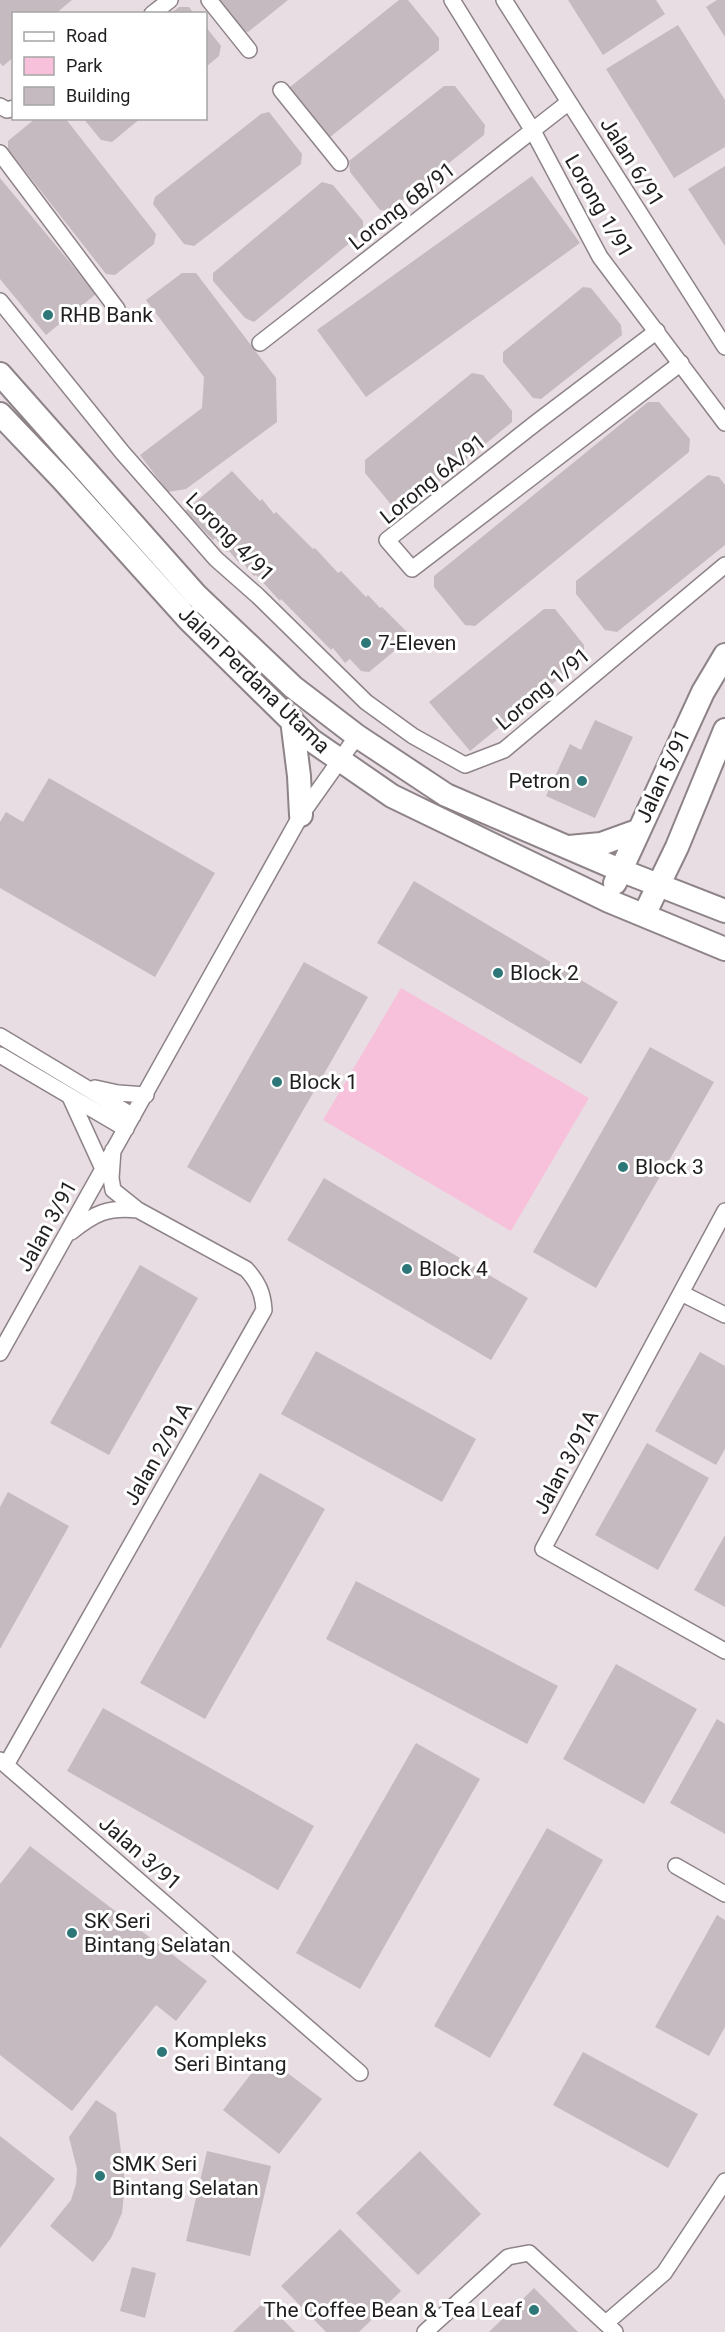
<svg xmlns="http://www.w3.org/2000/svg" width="725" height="2332" font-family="Roboto,sans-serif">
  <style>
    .green { fill: #f7c1db }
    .building { fill: #c5babf }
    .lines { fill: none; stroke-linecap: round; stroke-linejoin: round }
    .street-casing { stroke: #8d8388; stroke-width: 18 }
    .secondary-casing { stroke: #8d8388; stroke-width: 26 }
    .street { stroke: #fff; stroke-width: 15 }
    .secondary { stroke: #fff; stroke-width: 22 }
    .poi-dot { fill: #2d7779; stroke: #fff; stroke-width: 2 }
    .labels { text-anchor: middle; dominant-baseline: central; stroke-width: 6; stroke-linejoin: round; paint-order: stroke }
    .street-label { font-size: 21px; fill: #211e1f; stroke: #fff }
    .poi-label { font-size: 21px; fill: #211e1f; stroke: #fff; text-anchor: start }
  </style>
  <rect width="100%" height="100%" fill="#e8dde2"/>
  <path class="green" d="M401,988L589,1098L511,1231L323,1120Z"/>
  <path class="building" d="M0,0H72L55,14H14V57L3,66L0,63Z
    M213,0H288L248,32L238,30Z
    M399,0H408L439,38V50L330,137L320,134L290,97V87Z
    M568,0H656L665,14L603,55Z
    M717,0H725V37L706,7Z
    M179,7H189L194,14H170Z
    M678,25L725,100V147L674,178L606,69Z
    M206,27L221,46L219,56L206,67Z
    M444,86H455L485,125L484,135L389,211L380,210L350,172L349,161Z
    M269,112L302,154L301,164L194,246L184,244L153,204L155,197L261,114Z
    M36,118H65L156,234L154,244L115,275L106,274L8,149V141Z
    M83,118H141L112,142L101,140Z
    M725,166V246L688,189Z
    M532,176L580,243L366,397L317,330Z
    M0,178L96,294L46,335L0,279Z
    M322,182L333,185L363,221V232L254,322L245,318L213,281V273Z
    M182,273H196L276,378L277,422L186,489L168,492L140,455L202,408L204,377L146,300Z
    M583,287L591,288L621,325L622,335L541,399L533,398L503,362V352Z
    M472,373L483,375L512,411V422L406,509L394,508L365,473V460Z
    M648,402H659L690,439L689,452L475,626L465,625L434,587V576Z
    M232,471L260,501L262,499L274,514L276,512L313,549L315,548L338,573L341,571L366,597L368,595L380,608L382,607L407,632L405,642L369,672L361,671L350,659L345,663L333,648L331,650L281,599L280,601L256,575L254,576L242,562L240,564L229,551L227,552L215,538L213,540L185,511Z
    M708,475L719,477L725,485V545L617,632L605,630L576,594V581Z
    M544,609H555L584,645V658L470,751L429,702Z
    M595,720L633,737L595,818L546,796L570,744L581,750Z
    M49,778L215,873L155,977L0,888V822L6,812L23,822Z
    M414,881L618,1002L581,1064L377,943Z
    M304,962L368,997L250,1203L187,1167Z
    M650,1047L714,1082L596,1288L533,1252Z
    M324,1178L528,1298L491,1360L287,1240Z
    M140,1265L198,1298L109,1455L50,1423Z
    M316,1351L476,1439L442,1502L281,1414Z
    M700,1352L725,1366V1449L716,1465L655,1431Z
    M647,1443L709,1478L658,1570L595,1535Z
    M260,1473L325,1509L205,1719L140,1683Z
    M8,1492L69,1526L0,1649V1507Z
    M725,1535V1607L694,1590Z
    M356,1581L558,1686L527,1744L326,1639Z
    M616,1664L697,1709L644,1804L563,1759Z
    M103,1708L314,1826L278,1890L67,1771Z
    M717,1719L725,1724V1834L670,1803Z
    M416,1743L480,1779L360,1989L296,1953Z
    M547,1828L603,1860L490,2058L434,2026Z
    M30,1846L207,1981L176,2021L156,2005L72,2111L0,2055V1884Z
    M717,1915L725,1920V2027L709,2056L655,2027Z
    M583,2052L698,2114L668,2168L553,2105Z
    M265,2056L322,2099L279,2154L223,2110Z
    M96,2100L116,2113L125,2183L122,2213L111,2238L93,2262L50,2226L71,2200L76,2184L77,2169L69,2137Z
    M0,2136L55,2179L0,2248Z
    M207,2151L271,2166L250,2256L186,2241Z
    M420,2151L481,2214L418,2275L356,2213Z
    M340,2229L401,2291L359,2332H326L281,2286Z
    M132,2267L156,2273L145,2318L120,2311Z
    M534,2288L578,2332H489Z
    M265,2301L295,2332H233Z"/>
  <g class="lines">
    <defs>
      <path id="street" d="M209,0L249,50
        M452,0L533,131L600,257L725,423
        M504,0L725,347
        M152,14L170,0
        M281,90L340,163
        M0,106L7,110L14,108
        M0,153L117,309
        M0,301L122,452L216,559L258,596L366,702L413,736L465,765L504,750L725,565
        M657,331L537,422L387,540L412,569L681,363
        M260,343L569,102
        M0,1036L133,1116
        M0,1055L126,1129
        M95,1088L118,1093L146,1095
        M70,1097L103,1169
        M725,1211L543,1549L725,1651
        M71,1232C95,1213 107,1207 138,1210
        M681,1293L725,1315
        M0,1353L301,815L357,736
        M0,1760L360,2073
        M6,1765L264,1310C263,1293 258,1282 246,1269L138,1210L113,1190L111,1178L113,1150
        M676,1866L725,1894
        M606,2323L664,2273L725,2181
        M425,2332L508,2257L529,2253L615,2332"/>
      <path id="secondary" d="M0,374L196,595L293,687L357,736L446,795L620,870L725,911
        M0,414L62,479L189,620L311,740L392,796L609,901L725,949
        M292,720L299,776L301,815
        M569,847L601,844L637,831
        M615,883L703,692L725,655
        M644,915L677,847L725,730"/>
    </defs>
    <use href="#street" class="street-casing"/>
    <use href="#secondary" class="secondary-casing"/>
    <use href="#street" class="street"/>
    <use href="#secondary" class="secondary"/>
  </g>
  <g class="poi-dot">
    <circle cx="48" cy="315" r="6"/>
    <circle cx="366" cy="643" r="6"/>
    <circle cx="582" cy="781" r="6"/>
    <circle cx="498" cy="973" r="6"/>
    <circle cx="277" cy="1082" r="6"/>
    <circle cx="623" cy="1167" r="6"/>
    <circle cx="407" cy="1269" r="6"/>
    <circle cx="72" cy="1933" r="6"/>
    <circle cx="162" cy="2052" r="6"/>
    <circle cx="100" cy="2176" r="6"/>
    <circle cx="534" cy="2310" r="6"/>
  </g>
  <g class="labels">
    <g class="street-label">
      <text transform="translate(632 162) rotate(58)">Jalan 6/91</text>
      <text transform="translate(402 206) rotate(-38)">Lorong 6B/91</text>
      <text transform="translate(599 206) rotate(60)">Lorong 1/91</text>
      <text transform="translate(433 479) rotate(-39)">Lorong 6A/91</text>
      <text transform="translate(230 537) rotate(45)">Lorong 4/91</text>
      <text transform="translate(254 680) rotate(44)">Jalan Perdana Utama</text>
      <text transform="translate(543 689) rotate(-40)">Lorong 1/91</text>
      <text transform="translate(663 776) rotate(-65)">Jalan 5/91</text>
      <text transform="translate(47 1226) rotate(-61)">Jalan 3/91</text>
      <text transform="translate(158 1454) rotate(-60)">Jalan 2/91A</text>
      <text transform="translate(566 1462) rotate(-62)">Jalan 3/91A</text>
      <text transform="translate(140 1853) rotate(41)">Jalan 3/91</text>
    </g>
    <g class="poi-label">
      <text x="60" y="315">RHB Bank</text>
      <text x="378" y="643">7-Eleven</text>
      <text x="570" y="781" text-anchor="end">Petron</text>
      <text x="510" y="973">Block 2</text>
      <text x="289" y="1082">Block 1</text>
      <text x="635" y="1167">Block 3</text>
      <text x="419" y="1269">Block 4</text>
      <text x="84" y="1921">SK Seri<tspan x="84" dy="24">Bintang Selatan</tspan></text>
      <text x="174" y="2040">Kompleks<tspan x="174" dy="24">Seri Bintang</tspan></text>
      <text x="112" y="2164">SMK Seri<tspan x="112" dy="24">Bintang Selatan</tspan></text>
      <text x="522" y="2310" text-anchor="end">The Coffee Bean &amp; Tea Leaf</text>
    </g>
  </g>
  <rect x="12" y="12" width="195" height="108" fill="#ffffff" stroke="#a6a5a5" stroke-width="1.5"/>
  <rect x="24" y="32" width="30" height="9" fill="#ffffff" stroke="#a6a5a5" stroke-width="1.5"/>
  <text x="66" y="42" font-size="18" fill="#211e1f">Road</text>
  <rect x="24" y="57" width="30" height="18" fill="#f7c1db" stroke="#a6a5a5" stroke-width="1.5"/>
  <text x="66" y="72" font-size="18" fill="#211e1f">Park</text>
  <rect x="24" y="87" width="30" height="18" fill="#c5babf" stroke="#a6a5a5" stroke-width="1.5"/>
  <text x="66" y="102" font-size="18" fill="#211e1f">Building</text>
</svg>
